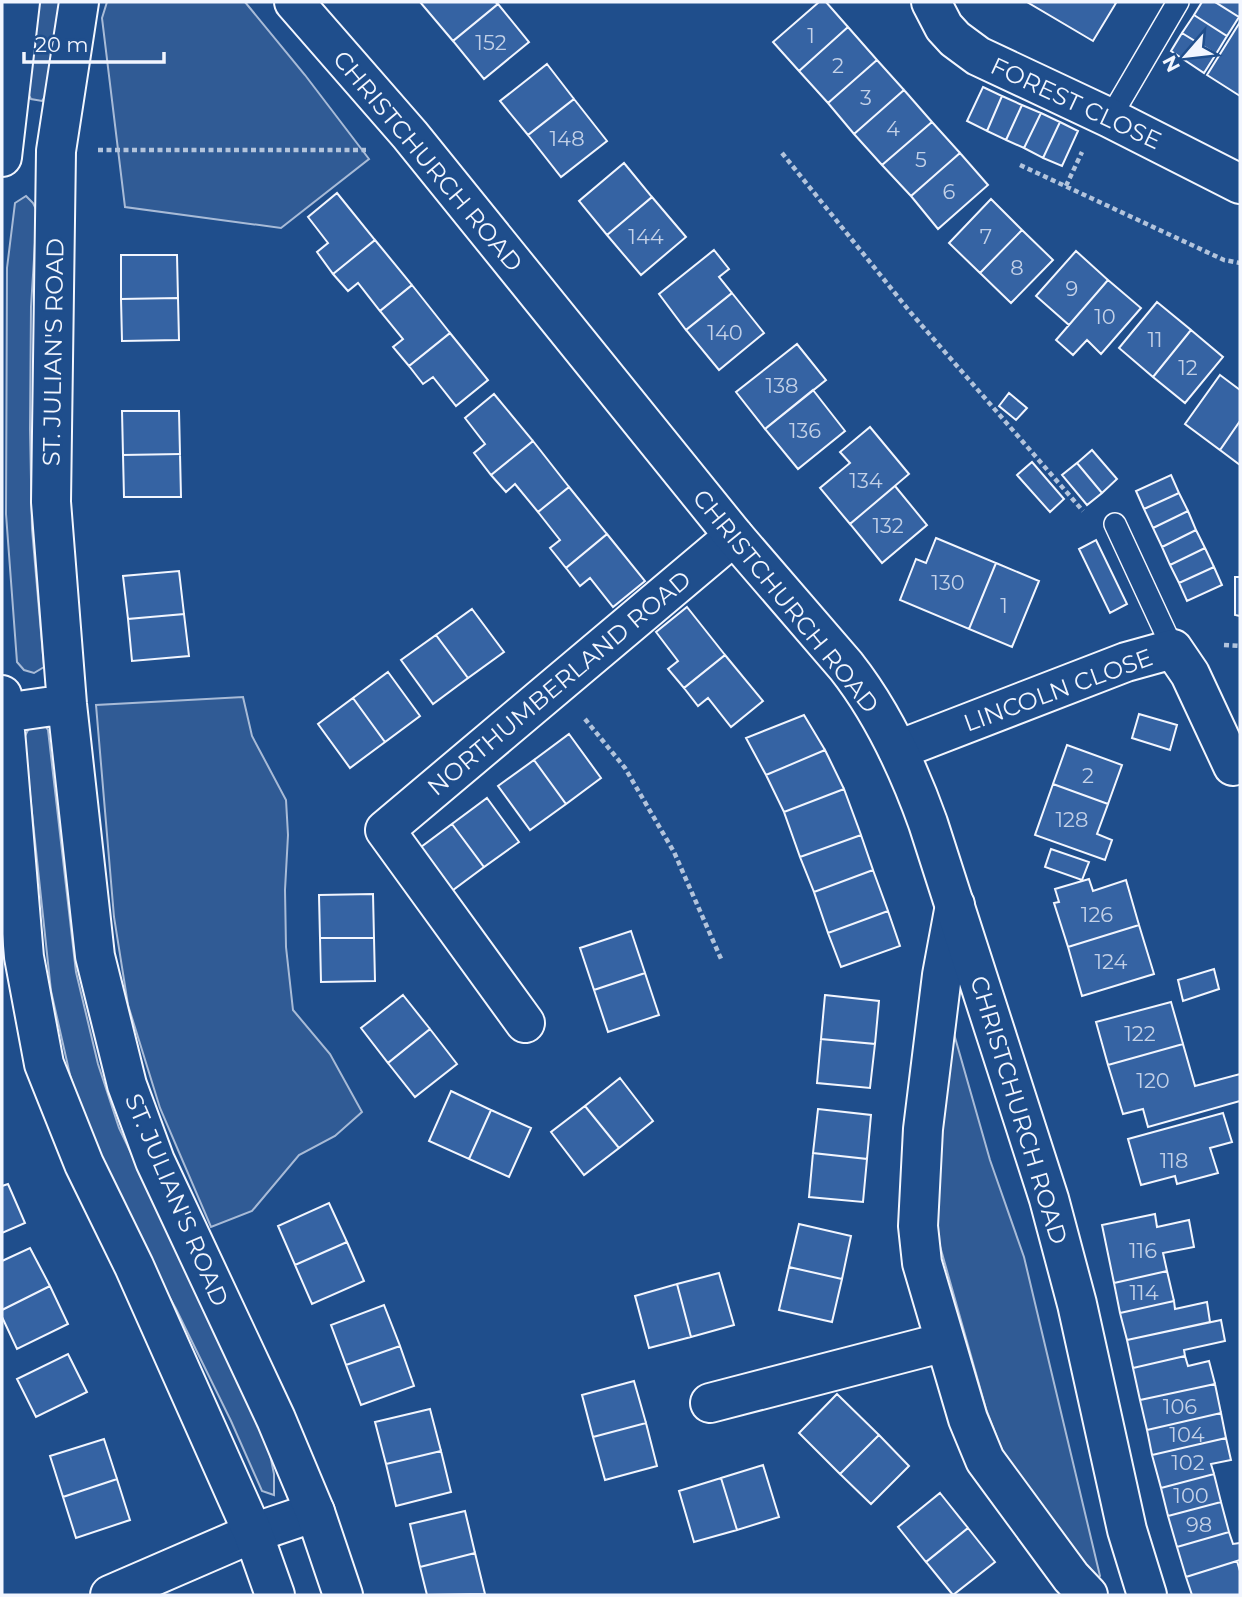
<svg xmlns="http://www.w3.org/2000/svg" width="1242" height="1597" font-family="Montserrat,sans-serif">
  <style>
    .built { fill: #305b95; stroke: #a8bbd7; stroke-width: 2 }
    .building { fill: #3563a3; stroke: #f2f6ff; stroke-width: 2 }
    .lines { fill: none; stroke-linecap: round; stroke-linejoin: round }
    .lane-casing { stroke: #f2f6ff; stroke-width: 24 }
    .street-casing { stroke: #f2f6ff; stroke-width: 42 }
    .secondary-casing { stroke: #f2f6ff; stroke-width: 42 }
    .path { stroke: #b3c4dc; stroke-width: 4.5; stroke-dasharray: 5 3.5; stroke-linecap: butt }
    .lane { stroke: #1f4e8c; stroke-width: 21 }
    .street { stroke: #1f4e8c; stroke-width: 38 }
    .secondary { stroke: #1f4e8c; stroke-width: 38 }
    .labels { text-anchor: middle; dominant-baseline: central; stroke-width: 5; stroke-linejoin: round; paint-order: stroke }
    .number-label { font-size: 21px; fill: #c3d1e8 }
    .street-label { font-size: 24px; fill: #f2f6ff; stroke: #1f4e8c }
  </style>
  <rect width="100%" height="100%" fill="#1f4e8c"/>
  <path class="built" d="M33,2H60L48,92L42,101L31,99L26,90Z
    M107,2H245L305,75L369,159L281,228L125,207L102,18Z
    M26,196L33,203L37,211L31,307L30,429L32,529L44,667L34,673L24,670L17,662L6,514L7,268L15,203Z
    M243,697L252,736L286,800L288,835L285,890L286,947L293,1010L330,1054L362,1112L335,1136L299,1155L252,1211L211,1227L160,1108L128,1005L114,917L96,705Z
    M41,720L48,730L76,972L98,1064L119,1128L266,1435L274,1474V1495L262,1491L231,1421L176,1309L137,1239L88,1129L70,1075L51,991L24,738L30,726Z
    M950,1029L954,1034L990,1160L1024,1257L1100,1576L1097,1579L1017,1484L1000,1445L986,1409L934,1225Z"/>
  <path class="building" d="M420,2H495L498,4L453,41Z
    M819,2H826L848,27L799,71L773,42Z
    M1027,2H1114L1116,3L1093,41Z
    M1202,2H1215L1239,17L1227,36L1194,15Z
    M1215,2H1240V15L1239,17Z
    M498,4L529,42L484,79L453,41Z
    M1194,15L1227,36L1216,54L1182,33Z
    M1240,22V96L1207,75Z
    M848,27L877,60L828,103L799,71Z
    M1182,33L1216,54L1204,73L1171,51Z
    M877,60L904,90L854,134L828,103Z
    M547,64L574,99L528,135L500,101Z
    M983,87L1002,96L987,131L967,121Z
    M904,90L932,122L882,165L854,134Z
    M1002,96L1022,105L1006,140L987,131Z
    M574,99L607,141L561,177L528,135Z
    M1022,105L1041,113L1024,148L1006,140Z
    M1041,113L1060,122L1043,158L1024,148Z
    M932,122L960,153L911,196L882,165Z
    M1060,122L1078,131L1062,166L1043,158Z
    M960,153L988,185L938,229L911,196Z
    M624,163L652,197L607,235L579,201Z
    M337,193L375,240L333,274L317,252L328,243L308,217Z
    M652,197L686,237L641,275L607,235Z
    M991,199L1022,230L980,273L949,243Z
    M1022,230L1053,260L1011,303L980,273Z
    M375,240L412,285L380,311L358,283L348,291L333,274Z
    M714,250L729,269L719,277L732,293L686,330L659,294Z
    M1076,251L1108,280L1069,325L1036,296Z
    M121,255H177L178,298L121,299Z
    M1108,280L1141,308L1101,354L1087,340L1073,355L1056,340Z
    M412,285L450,333L409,366L393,347L403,339L380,311Z
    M732,293L764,333L719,370L686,330Z
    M178,298L179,340L122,341L121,299Z
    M1157,302L1191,330L1153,377L1119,348Z
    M1191,330L1223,357L1185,403L1153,377Z
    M450,333L488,380L456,406L433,377L423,384L409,366Z
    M797,344L826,380L765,429L736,392Z
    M1220,375L1240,390V421L1220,450L1185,424Z
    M813,390L845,431L798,469L765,429Z
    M1009,393L1027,408L1016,420L999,406Z
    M494,394L533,441L491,475L474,453L485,444L465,418Z
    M122,411H179L180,454L123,455Z
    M1240,421V465L1220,450Z
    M870,427L909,474L850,524L820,488L850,463L840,452Z
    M533,441L569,487L538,512L515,484L506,492L491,475Z
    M1092,450L1117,479L1102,493L1077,463Z
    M180,454L181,497H124L123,455Z
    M1032,462L1064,499L1050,512L1017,475Z
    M1077,463L1102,493L1087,505L1062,475Z
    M1171,475L1179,493L1144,509L1136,491Z
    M895,486L927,525L882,563L850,524Z
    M569,487L607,534L566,568L550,548L560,540L538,512Z
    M1179,493L1188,511L1153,528L1144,509Z
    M1188,511L1196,530L1162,547L1153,528Z
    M1196,530L1205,548L1170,565L1162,547Z
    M607,534L645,581L613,607L590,578L580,586L566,568Z
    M936,538L996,563L969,629L900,600L916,559L926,563Z
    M1096,540L1127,604L1110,613L1079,549Z
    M1205,548L1214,567L1179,583L1170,565Z
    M996,563L1039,581L1012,647L969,629Z
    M1214,567L1222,585L1187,601L1179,583Z
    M179,571L184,614L128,619L123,576Z
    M1235,577H1240V616L1235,615Z
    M687,607L725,655L684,688L668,669L678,661L656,632Z
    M472,609L504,652L468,678L436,635Z
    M184,614L189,656L132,661L128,619Z
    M436,635L468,678L433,704L401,660Z
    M725,655L763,701L731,727L708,698L698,706L684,688Z
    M388,672L420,716L385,742L353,698Z
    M353,698L385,742L350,768L318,724Z
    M1139,714L1177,725L1170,750L1132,738Z
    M804,715L825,750L766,775L746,738Z
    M569,734L601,778L566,804L534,760Z
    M1067,745L1122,765L1108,804L1053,784Z
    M825,750L844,789L784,812L766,775Z
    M534,760L566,804L530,830L498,786Z
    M1053,784L1108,804L1097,834L1112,840L1105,860L1035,835Z
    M844,789L861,835L800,857L784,812Z
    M487,798L519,842L484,867L452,824Z
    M452,824L484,867L449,893L417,850Z
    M861,835L873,870L814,892L800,857Z
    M1051,849L1089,862L1082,880L1045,867Z
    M873,870L888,911L828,933L814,892Z
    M1089,879L1093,891L1126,880L1139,925L1068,947L1054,903L1059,902L1055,889Z
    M373,894L374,938H320L319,895Z
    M888,911L900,946L841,967L828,933Z
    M1139,925L1154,974L1082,996L1068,947Z
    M631,931L645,973L594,990L580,948Z
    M320,938H374L375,981L321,982Z
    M1214,969L1219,989L1183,1001L1178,980Z
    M645,973L659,1015L608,1032L594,990Z
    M403,995L430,1029L388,1063L361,1028Z
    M825,995L879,1001L875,1044L821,1039Z
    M1171,1002L1183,1044L1108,1065L1096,1022Z
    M430,1029L457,1064L415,1097L388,1063Z
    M821,1039L875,1044L870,1088L817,1083Z
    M1183,1044L1195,1086L1240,1074V1101L1148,1127L1143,1109L1123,1114L1108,1065Z
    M620,1078L653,1121L619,1148L585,1106Z
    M451,1091L491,1110L469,1159L429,1141Z
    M585,1106L619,1148L584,1175L551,1132Z
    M818,1109L871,1115L867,1159L813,1153Z
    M491,1110L531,1128L509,1177L469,1159Z
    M1223,1113L1232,1142L1210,1148L1218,1173L1177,1184L1175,1176L1141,1185L1128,1139Z
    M813,1153L867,1159L863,1202L809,1197Z
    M8,1184L25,1223L2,1233V1186Z
    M329,1203L347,1242L295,1265L278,1226Z
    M1155,1214L1157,1227L1189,1220L1194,1247L1163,1253L1167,1271L1114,1283L1102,1225Z
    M799,1224L851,1236L842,1279L789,1267Z
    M347,1242L364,1281L312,1304L295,1265Z
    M30,1248L50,1286L2,1310V1261Z
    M789,1267L842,1279L832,1322L779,1310Z
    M1167,1271L1174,1301L1120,1313L1114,1283Z
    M719,1273L734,1325L691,1337L677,1284Z
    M677,1284L691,1337L649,1348L635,1296Z
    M50,1286L68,1324L17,1349L2,1317V1310Z
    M1174,1301L1175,1309L1207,1302L1210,1322L1127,1340L1120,1313Z
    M384,1305L400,1346L346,1365L331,1325Z
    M1221,1320L1225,1341L1184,1350L1185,1356L1133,1368L1127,1340Z
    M400,1346L414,1386L361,1405L346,1365Z
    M68,1354L87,1392L36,1417L17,1379Z
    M1185,1356L1188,1366L1209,1361L1215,1384L1140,1400L1133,1368Z
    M634,1381L646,1423L593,1437L582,1395Z
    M1215,1384L1221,1413L1147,1430L1140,1400Z
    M837,1394L879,1435L840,1474L799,1433Z
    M430,1409L441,1451L386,1464L375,1422Z
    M1221,1413L1226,1438L1152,1455L1147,1430Z
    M646,1423L657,1466L605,1480L593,1437Z
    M879,1435L909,1466L871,1504L840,1474Z
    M1226,1438L1231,1460L1211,1464L1214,1474L1161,1488L1152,1455Z
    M104,1439L117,1479L63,1497L50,1456Z
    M441,1451L451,1492L396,1506L386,1464Z
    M763,1465L779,1517L737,1530L721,1478Z
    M1214,1474L1221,1502L1168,1516L1161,1488Z
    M721,1478L737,1530L694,1542L679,1491Z
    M117,1479L130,1520L76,1538L63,1497Z
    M940,1493L968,1528L926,1562L898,1527Z
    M1221,1502L1229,1532L1177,1547L1168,1516Z
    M465,1511L475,1553L420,1567L410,1524Z
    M968,1528L995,1562L953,1595L926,1562Z
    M1229,1532L1233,1544L1240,1543V1560L1186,1577L1177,1547Z
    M475,1553L485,1594L427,1595L420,1567Z
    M1237,1561L1240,1571V1595H1192L1186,1577Z"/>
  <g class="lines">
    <defs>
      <path id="lane" d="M1110,118L1178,2
        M1115,524L1173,649"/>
      <path id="street" d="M931,2L944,27L955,39L978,56L1110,118L1240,184
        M898,750L1126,662L1173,649L1190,674L1233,766
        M955,905L942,975L923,1129L918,1226L922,1263L968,1419L985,1460L1071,1577L1088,1595
        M525,1023L385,830L734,536
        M710,1403L945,1342
        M110,1595L253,1533L315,1512"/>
      <path id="secondary" d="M79,2L56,151L51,502L67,704L95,956L127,1085L155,1161L276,1419L315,1512L343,1595
        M294,2L410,135L734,536L846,666C883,713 908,767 928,823L1049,1199L1077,1304L1127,1530L1147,1595
        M2,157L20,2
        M2,695L24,957L44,1064L84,1164L134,1266L253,1533L275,1595
        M4,713L67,704"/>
    </defs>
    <use href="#lane" class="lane-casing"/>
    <use href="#street" class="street-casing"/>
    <use href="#secondary" class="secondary-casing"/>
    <path class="path" d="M98,150H366
      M782,153L911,313L1083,511
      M1020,165L1224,260L1240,263
      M1066,186L1082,152
      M1224,645L1240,646
      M585,719L625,768L674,852L722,961"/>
    <use href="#lane" class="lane"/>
    <use href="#street" class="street"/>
    <use href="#secondary" class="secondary"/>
  </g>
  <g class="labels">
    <g class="number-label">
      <text x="811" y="35">1</text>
      <text x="491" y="42">152</text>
      <text x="838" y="65">2</text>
      <text x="866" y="97">3</text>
      <text x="893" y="128">4</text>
      <text x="567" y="138">148</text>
      <text x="921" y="159">5</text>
      <text x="949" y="191">6</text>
      <text x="646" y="236">144</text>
      <text x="986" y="236">7</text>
      <text x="1017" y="267">8</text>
      <text x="1072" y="288">9</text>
      <text x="1105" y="316">10</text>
      <text x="725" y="332">140</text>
      <text x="1155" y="339">11</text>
      <text x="1188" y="367">12</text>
      <text x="782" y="385">138</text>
      <text x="805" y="430">136</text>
      <text x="866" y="480">134</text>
      <text x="888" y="525">132</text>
      <text x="948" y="582">130</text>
      <text x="1004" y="605">1</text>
      <text x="1088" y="775">2</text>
      <text x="1072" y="819">128</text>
      <text x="1097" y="914">126</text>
      <text x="1111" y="961">124</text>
      <text x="1140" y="1033">122</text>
      <text x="1153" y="1080">120</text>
      <text x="1174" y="1160">118</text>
      <text x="1143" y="1250">116</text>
      <text x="1144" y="1292">114</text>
      <text x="1180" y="1406">106</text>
      <text x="1187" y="1434">104</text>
      <text x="1188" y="1462">102</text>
      <text x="1191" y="1495">100</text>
      <text x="1199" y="1524">98</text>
    </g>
    <g class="street-label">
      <text transform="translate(1076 103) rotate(25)">FOREST CLOSE</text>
      <text transform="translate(428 161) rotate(50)">CHRISTCHURCH ROAD</text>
      <text transform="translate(53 352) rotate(-89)">ST. JULIAN'S ROAD</text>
      <text transform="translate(786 601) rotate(51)">CHRISTCHURCH ROAD</text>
      <text transform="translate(559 683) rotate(-40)">NORTHUMBERLAND ROAD</text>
      <text transform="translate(1058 690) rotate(-20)">LINCOLN CLOSE</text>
      <text transform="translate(1019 1110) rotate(73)">CHRISTCHURCH ROAD</text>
      <text transform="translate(177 1200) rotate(67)">ST. JULIAN'S ROAD</text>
    </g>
  </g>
  <rect width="1242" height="1597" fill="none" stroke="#f2f6ff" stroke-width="7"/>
  <g transform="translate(1186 56) rotate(242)" stroke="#1f4e8c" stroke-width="5" paint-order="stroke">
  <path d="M0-5L12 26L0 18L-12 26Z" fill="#f2f6ff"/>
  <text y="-10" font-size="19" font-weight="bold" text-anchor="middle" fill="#f2f6ff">N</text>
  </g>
  <path d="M24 52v10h140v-10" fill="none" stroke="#f2f6ff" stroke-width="3.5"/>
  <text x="35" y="52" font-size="21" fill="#f2f6ff" stroke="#1f4e8c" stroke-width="5" paint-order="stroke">20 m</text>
</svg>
